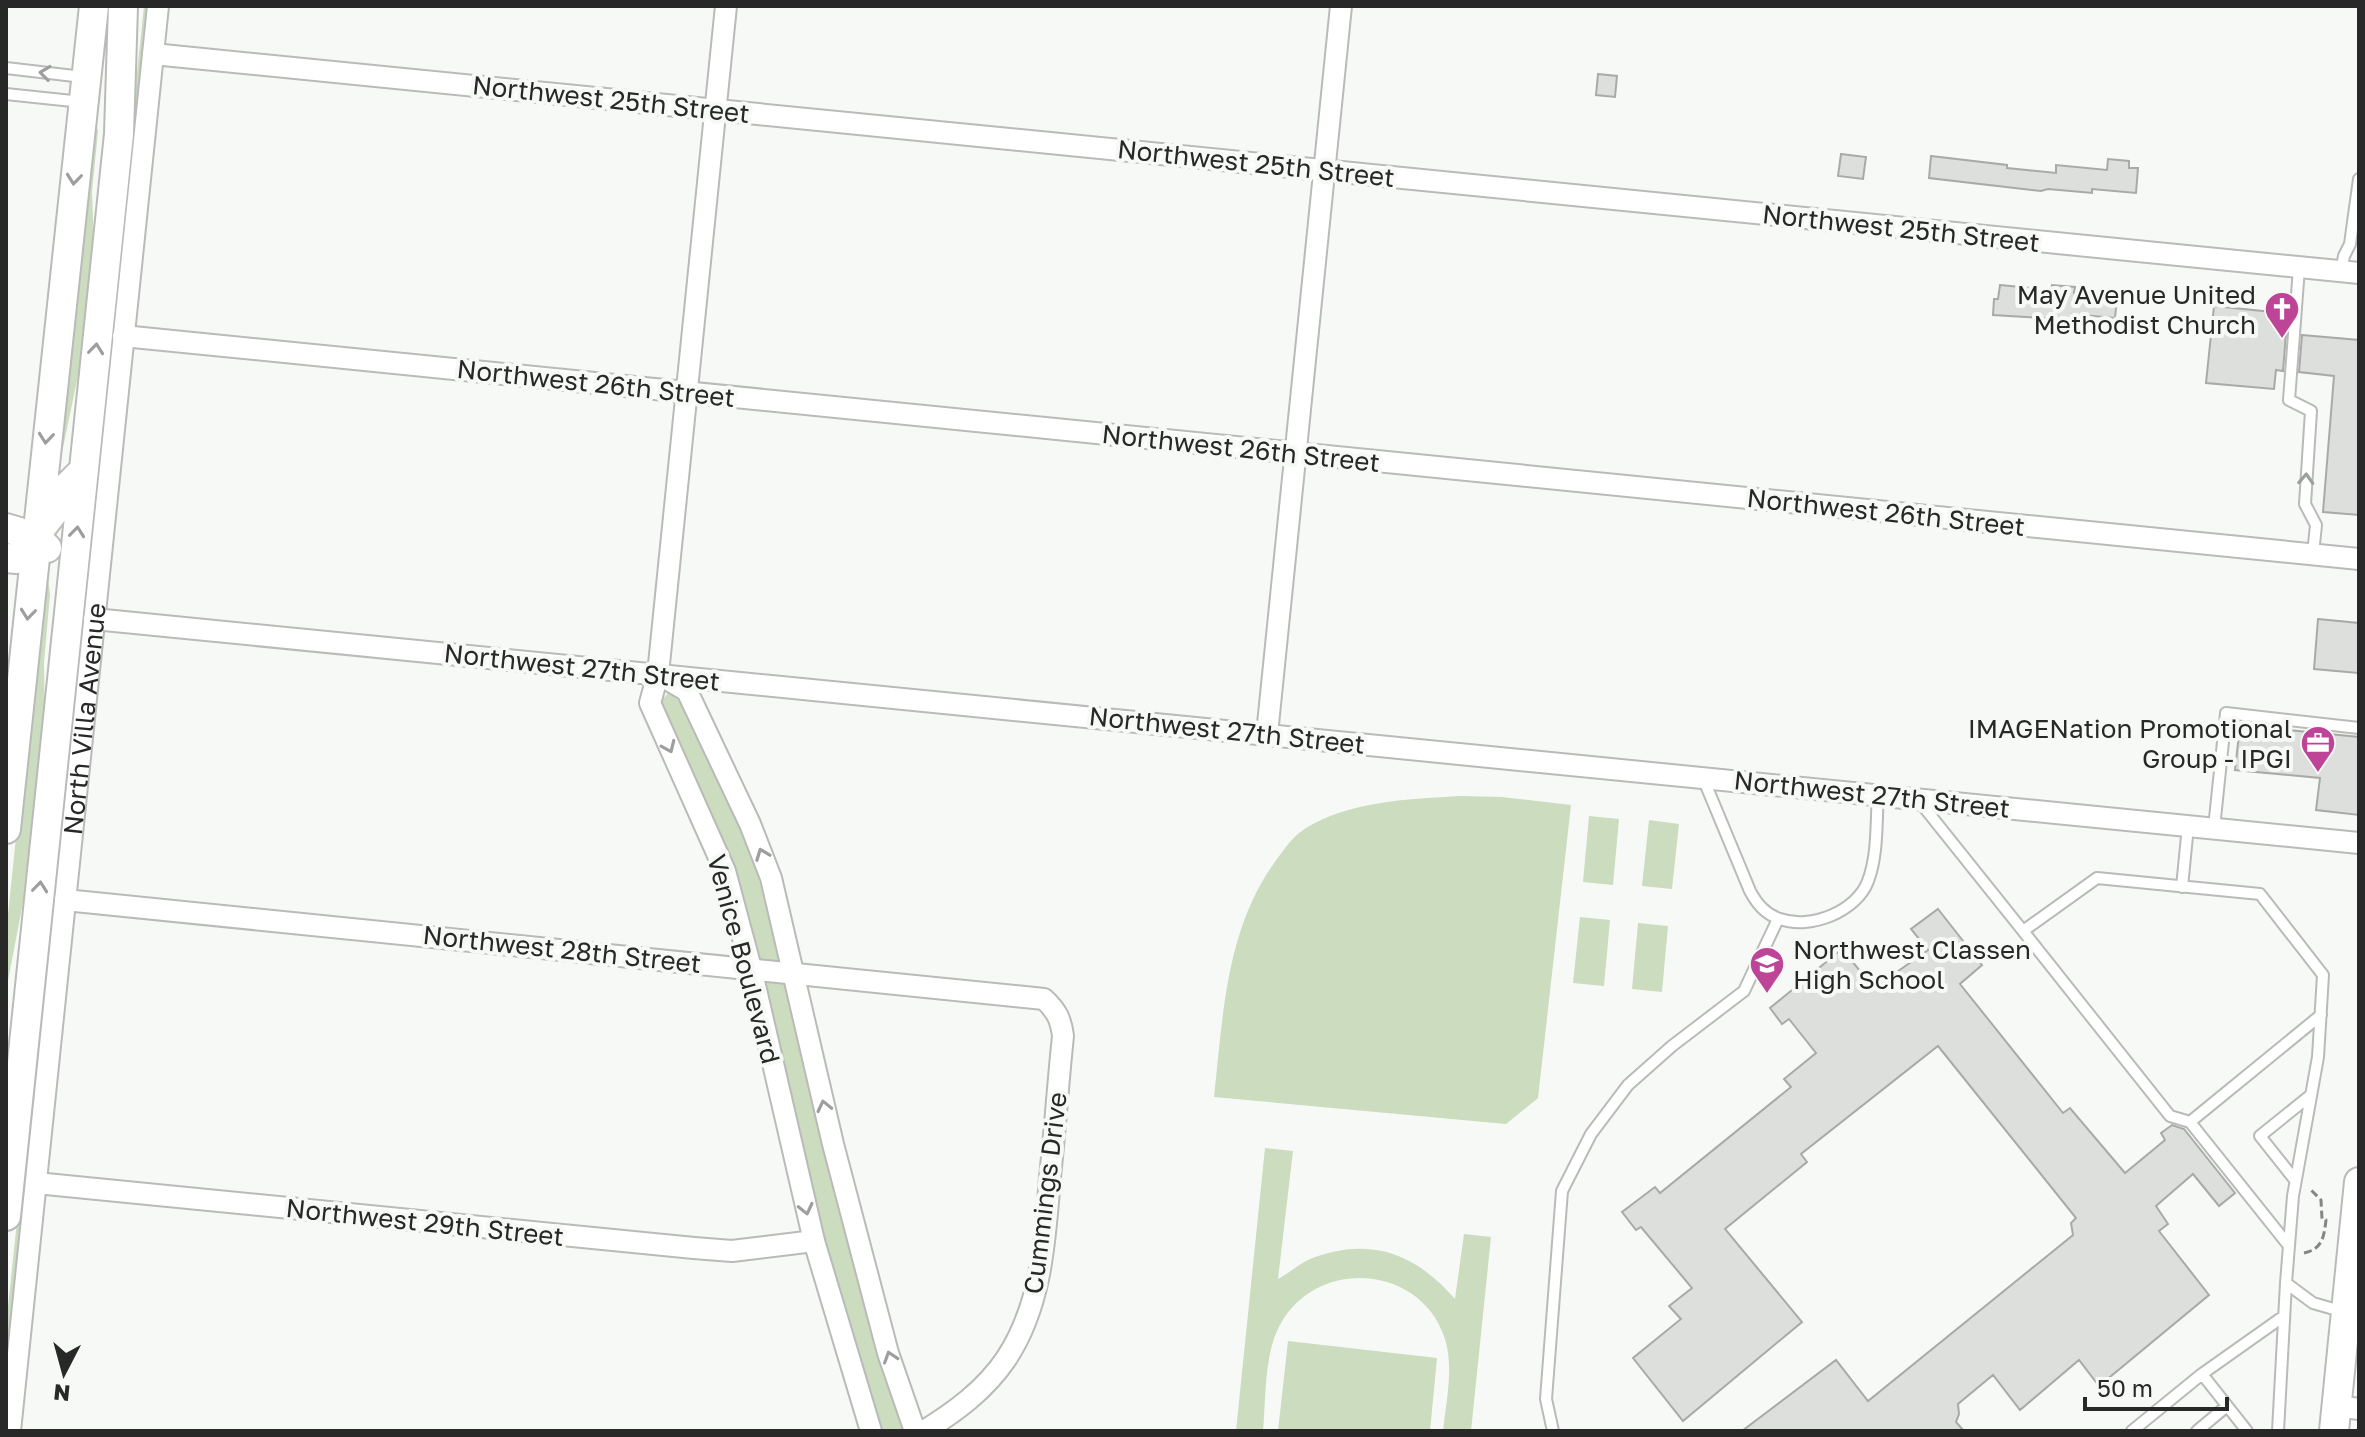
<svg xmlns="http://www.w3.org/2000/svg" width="2365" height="1437" font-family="'Golos Text',sans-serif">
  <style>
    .green { fill: #cbdcbf }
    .building { fill: #dddfdc; stroke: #a9aaa8; stroke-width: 2 }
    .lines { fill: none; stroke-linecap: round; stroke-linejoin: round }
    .service-casing { stroke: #b9bbb8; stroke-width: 14 }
    .minor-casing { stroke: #b9bbb8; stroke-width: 24 }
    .secondary-casing { stroke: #b9bbb8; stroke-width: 32 }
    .path { stroke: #858684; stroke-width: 3; stroke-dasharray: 8 4; stroke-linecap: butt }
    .service { stroke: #fff; stroke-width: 10 }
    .minor { stroke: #fff; stroke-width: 20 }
    .secondary { stroke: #fff; stroke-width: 28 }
    .oneway { stroke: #9e9e9e }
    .labels { text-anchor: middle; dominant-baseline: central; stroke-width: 8; stroke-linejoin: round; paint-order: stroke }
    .street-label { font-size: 26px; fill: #272827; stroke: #f7f9f6 }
    .poi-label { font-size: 26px; fill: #272827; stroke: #f7f9f6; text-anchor: end }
  </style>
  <rect width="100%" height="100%" fill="#f7f9f6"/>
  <path class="green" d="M144,6H149L6,1391V1326Z
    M95,120L98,131L92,192L94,246L86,337L58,472L55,471Z
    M43,576L48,577L50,595L44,662L45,739L35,840L6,991V934Z
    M670,690L686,711L750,847L783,966L762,964L734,866L661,702Z
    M1460,796L1502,797L1571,805L1538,1098L1506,1124L1214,1097C1223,1015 1226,927 1277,859C1286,847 1293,836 1306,828C1350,801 1410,799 1460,796Z
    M1589,816L1619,819L1613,885L1583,882Z
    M1649,820L1679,824L1672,889L1642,886Z
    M1580,917L1610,920L1604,986L1573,983Z
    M1638,923L1668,926L1662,992L1632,989Z
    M764,979L781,981L790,992L889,1385L904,1431H883L822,1241Z
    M1265,1148L1293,1151L1278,1279C1289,1273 1299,1264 1310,1259C1370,1236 1415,1253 1455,1299L1464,1234L1491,1237L1471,1431H1443C1446,1402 1454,1368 1445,1339C1422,1266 1320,1256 1281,1323C1264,1352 1266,1397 1263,1431H1236Z
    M1288,1341L1437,1358L1430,1431H1278Z"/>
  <path class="building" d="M1598,74L1617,76L1615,97L1596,95Z
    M1841,154L1866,157L1863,179L1838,176Z
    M1931,156L2007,165V168L2056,173V165L2107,170L2108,159L2129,161V168H2138L2136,193L2092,189V193L2048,189L2041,191L1929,178Z
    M2000,285L2051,290L2052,285L2075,287L2074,293L2117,298L2115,318L2072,314V320L1993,315L1994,299H1998Z
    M2214,306L2282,313L2280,332L2286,333L2283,371L2276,370L2274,389L2206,383Z
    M2302,335L2359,340V515L2323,512L2334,376L2299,372Z
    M2318,619L2359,623L2358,673L2314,669Z
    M2240,725L2359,737V815L2316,810L2320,778L2235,770Z
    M1938,909L1982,965L1960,984L2063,1113L2070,1108L2125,1173L2165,1140L2161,1133L2172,1125L2184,1129L2235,1193L2219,1206L2193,1174L2156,1206L2168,1224L2159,1231L2209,1295L2099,1386L2079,1360L2020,1410L1993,1375L1958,1404L1959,1414L1956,1422L1964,1431H1742L1836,1360L1868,1401L2073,1235L2071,1223L2076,1218L1938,1046L1801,1154L1807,1162L1725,1229L1802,1322L1683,1421L1633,1358L1681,1319L1669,1306L1692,1288L1641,1227L1636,1230L1622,1212L1655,1187L1660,1193L1791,1087L1784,1079L1816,1053L1789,1019L1782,1024L1770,1008L1842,949L1874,988L1928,950L1911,929Z"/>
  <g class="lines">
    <defs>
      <path id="service" d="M6,68L83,77
        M6,94L82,102
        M2299,268L2289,400L2311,411L2305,504L2316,525L2313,554
        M2341,272L2344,256L2350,244L2359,179
        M1703,778L1750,891C1757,904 1765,914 1780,919C1811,930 1857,911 1868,881C1878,855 1876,822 1878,795
        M1919,801L2023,931
        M2214,828L2226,713L2359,728
        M2182,887L2188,826
        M2190,1122L2321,1015
        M2295,1180L2260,1136L2311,1095
        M2289,1246L2190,1122L2170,1116L2023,931L2097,878L2260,894L2323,975L2318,1057L2293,1196L2286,1283L2313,1303L2344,1312
        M2202,1374L2247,1431
        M1553,1431L1546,1399L1562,1191L1591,1134L1628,1085L1672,1046L1744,991L1778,919
        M2132,1431L2202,1374L2284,1316
        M2197,1431L2227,1406
        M2278,1431L2286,1283"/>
      <g id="minor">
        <path d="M726,6L658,674L650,703L725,871L751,968L814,1241L871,1431"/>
        <path d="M153,54L2359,273"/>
        <path d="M123,336L2359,559"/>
        <path d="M94,619L2359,843"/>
        <path d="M665,678L687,691L750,824L771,878L833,1144L888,1353L915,1431"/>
        <path d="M1267,734L1341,6"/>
        <path d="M65,900L1044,999C1057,1011 1061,1020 1063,1036C1058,1083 1055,1130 1050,1177C1045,1239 1042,1305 1006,1359C985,1390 955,1412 924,1431"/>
        <path d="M36,1183L694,1248L732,1251L814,1241"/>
        <path d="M2336,1406L2359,1409"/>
        <path id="s1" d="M10,1431L158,6"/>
      </g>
      <path id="secondary" d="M6,528L36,537L47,548
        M6,558L17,559L56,509L63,491L83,471
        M6,829L94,6
        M6,1216L119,134L123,6
        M2334,1431L2359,1182"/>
    </defs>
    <use href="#service" class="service-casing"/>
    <use href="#minor" class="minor-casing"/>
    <use href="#secondary" class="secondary-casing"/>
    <path class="path" d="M2304,1253C2323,1249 2324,1236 2326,1220L2322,1219L2321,1200L2310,1189"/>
    <use href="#service" class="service"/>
    <use href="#minor" class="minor"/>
    <use href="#secondary" class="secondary"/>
  </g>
  <defs><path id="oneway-chevron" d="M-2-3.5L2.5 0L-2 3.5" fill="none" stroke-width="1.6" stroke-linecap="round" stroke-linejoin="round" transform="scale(2)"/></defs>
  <g class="oneway">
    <use href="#oneway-chevron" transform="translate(45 73) rotate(-173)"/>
    <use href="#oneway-chevron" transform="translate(74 179) rotate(96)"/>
    <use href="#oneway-chevron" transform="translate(96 349) rotate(-84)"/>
    <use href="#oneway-chevron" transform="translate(46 438) rotate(96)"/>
    <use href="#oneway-chevron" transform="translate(2306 479) rotate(-87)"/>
    <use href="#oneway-chevron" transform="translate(77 532) rotate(-84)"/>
    <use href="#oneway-chevron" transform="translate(28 614) rotate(96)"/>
    <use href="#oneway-chevron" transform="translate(669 747) rotate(66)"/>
    <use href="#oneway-chevron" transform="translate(762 854) rotate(-111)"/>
    <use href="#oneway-chevron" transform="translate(40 887) rotate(-84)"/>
    <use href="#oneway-chevron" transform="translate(824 1106) rotate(-103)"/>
    <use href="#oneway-chevron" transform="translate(806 1209) rotate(77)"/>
    <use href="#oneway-chevron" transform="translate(890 1357) rotate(-108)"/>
  </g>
  <defs>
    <symbol id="church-pin" viewBox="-11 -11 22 30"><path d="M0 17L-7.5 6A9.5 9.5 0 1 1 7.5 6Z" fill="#be4497" stroke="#f7f9f6"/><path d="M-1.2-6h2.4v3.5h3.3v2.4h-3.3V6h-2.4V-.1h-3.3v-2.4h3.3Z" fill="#fff"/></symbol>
    <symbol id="office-pin" viewBox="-11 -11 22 30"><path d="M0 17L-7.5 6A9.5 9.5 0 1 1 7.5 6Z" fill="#be4497" stroke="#f7f9f6"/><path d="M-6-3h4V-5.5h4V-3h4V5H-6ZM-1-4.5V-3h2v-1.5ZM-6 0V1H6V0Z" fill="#fff"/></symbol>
    <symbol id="school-pin" viewBox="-11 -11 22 30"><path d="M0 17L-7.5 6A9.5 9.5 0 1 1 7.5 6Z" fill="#be4497" stroke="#f7f9f6"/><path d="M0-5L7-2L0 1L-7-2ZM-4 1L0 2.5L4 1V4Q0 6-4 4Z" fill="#fff"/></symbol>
  </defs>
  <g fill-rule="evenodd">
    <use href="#church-pin" x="2262" y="289" width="40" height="54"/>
    <use href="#office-pin" x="2298" y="723" width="40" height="54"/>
    <use href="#school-pin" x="1747" y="944" width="40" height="54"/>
  </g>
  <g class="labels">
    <g class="street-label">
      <text transform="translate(611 99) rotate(6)">Northwest 25th Street</text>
      <text transform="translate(1256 163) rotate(6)">Northwest 25th Street</text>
      <text transform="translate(1901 228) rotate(6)">Northwest 25th Street</text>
      <text transform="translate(596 383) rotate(6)">Northwest 26th Street</text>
      <text transform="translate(1241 448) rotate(6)">Northwest 26th Street</text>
      <text transform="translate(1886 512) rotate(6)">Northwest 26th Street</text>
      <text transform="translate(582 667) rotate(6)">Northwest 27th Street</text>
      <text stroke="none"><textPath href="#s1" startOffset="716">North Villa Avenue</textPath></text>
      <text transform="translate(1227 730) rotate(6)">Northwest 27th Street</text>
      <text transform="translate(1872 794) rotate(6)">Northwest 27th Street</text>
      <text transform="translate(562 949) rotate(6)">Northwest 28th Street</text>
      <text transform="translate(744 959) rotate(75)">Venice Boulevard</text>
      <text transform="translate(1045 1193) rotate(-83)">Cummings Drive</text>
      <text transform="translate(425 1222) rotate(6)">Northwest 29th Street</text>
    </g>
    <g class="poi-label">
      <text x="2256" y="294">May Avenue United<tspan x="2256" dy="30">Methodist Church</tspan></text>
      <text x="2292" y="728">IMAGENation Promotional<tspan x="2292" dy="30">Group - IPGI</tspan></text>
      <text x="1793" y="949" text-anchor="start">Northwest Classen<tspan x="1793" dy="30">High School</tspan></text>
    </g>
  </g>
  <rect width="2365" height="1437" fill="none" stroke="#272827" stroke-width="16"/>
  <g transform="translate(64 1373) rotate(186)" stroke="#f7f9f6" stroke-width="6" paint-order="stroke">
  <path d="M0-6L14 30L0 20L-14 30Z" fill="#272827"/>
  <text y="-12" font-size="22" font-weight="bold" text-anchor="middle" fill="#272827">N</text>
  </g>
  <path d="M2085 1397v12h142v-12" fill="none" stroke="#272827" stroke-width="4"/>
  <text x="2097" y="1397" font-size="24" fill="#272827" stroke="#f7f9f6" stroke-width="6" paint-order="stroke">50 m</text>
</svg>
